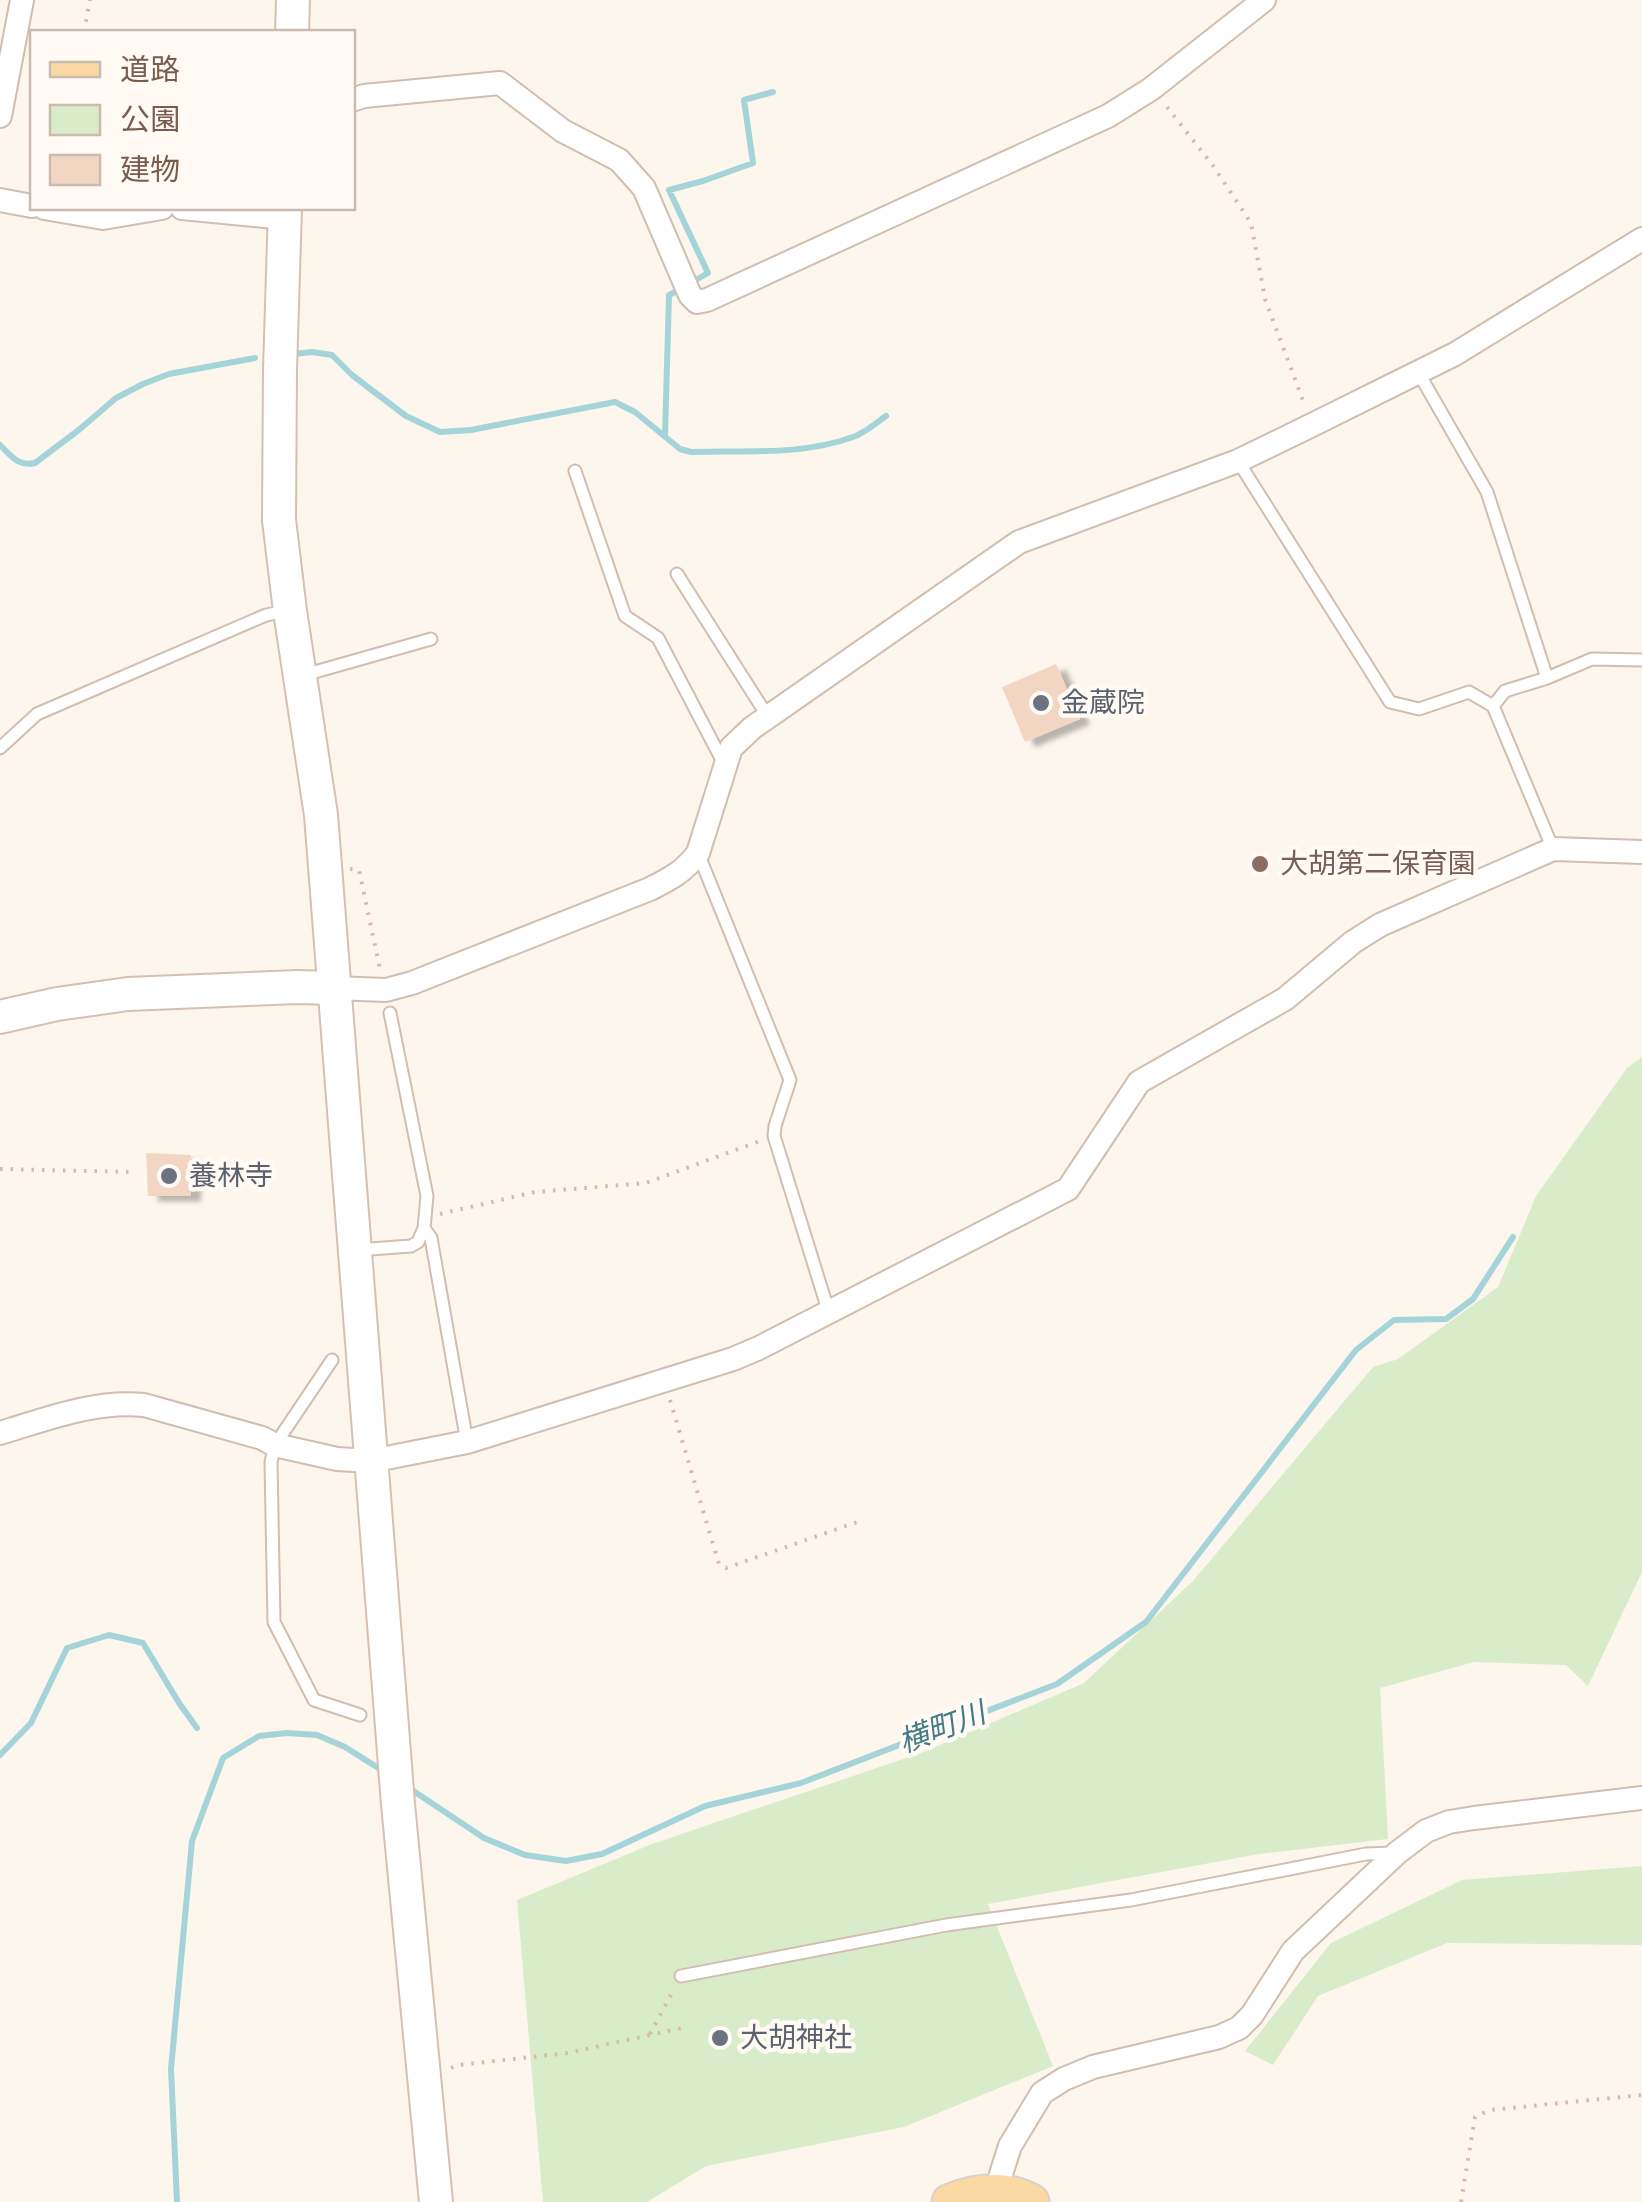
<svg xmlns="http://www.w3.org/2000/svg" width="1642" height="2202" font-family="'Source Sans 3','Noto Sans JP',sans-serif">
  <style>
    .green { fill: #d8ecc9 }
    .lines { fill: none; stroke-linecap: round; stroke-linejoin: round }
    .stream { stroke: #a5d3da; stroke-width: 6 }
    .building { fill: #f3d5c3; filter: url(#shadow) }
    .lane-casing { stroke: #d1beb0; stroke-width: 15 }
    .street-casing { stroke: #d1beb0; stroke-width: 26 }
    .secondary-casing { stroke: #d6c0b0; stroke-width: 36 }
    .primary-casing { stroke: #dad1cd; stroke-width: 39 }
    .path { stroke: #d9b8a5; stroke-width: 4; stroke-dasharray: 2.5 8; stroke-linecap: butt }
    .lane { stroke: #fff; stroke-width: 11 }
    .street { stroke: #fff; stroke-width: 22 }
    .secondary { stroke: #fff; stroke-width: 32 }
    .primary { stroke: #fbd9a5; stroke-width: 35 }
    .worship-dot { fill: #6b7280; stroke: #fffaf3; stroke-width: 4 }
    .education-dot { fill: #8d6e63; stroke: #fffaf3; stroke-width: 4 }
    .labels { text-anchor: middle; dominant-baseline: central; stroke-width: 9; stroke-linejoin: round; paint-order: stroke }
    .worship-label { font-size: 28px; fill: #5b616d; stroke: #fffaf3; text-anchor: start }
    .education-label { font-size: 28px; fill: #785e54; stroke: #fffaf3; text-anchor: start }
    .water-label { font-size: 30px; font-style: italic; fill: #437c86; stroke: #fffaf3 }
  </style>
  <defs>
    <filter id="shadow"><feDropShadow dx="10" dy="5.5" stdDeviation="2.5" flood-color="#0004"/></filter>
  </defs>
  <rect width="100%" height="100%" fill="#fdf6ec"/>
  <path class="green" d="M1642,1057V1572L1588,1686L1566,1665L1474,1662L1380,1688L1388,1839L1259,1854L988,1904L1053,2066L904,2127L706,2166L647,2202H543L517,1900L652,1844L921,1753L1084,1683L1193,1581L1373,1367L1398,1359L1498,1287L1536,1196L1627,1068Z
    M1642,1866V1945L1447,1943L1318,1996L1273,2065L1245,2051L1331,1943L1462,1880Z"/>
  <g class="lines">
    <path class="stream" d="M692,282L708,273L669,190L703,181L753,163L744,100L773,92
      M294,354L312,352L332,355L352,375L406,416L440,432L471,430L615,402L635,412L680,449L691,452C746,450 800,456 853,437C865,433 876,423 886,416
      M665,435L669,295L681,289
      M0,445C11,456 19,467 35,463L80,429L116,398L143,384L169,374L255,358
      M0,1755L31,1723L67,1648L109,1635L143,1643L179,1703L197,1728
      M406,1786L484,1838L525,1855L566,1861L602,1854L705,1806L801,1783L1057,1684L1146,1622L1356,1350L1394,1320L1446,1319L1473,1299L1513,1237
      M177,2202L171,2069L192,1841L223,1758L259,1736L287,1733L317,1735L345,1747L383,1771"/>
  </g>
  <path class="building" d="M1056,664L1080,719L1025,742L1002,687Z
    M146,1153L191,1155V1196H148Z"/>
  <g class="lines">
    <defs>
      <path id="lane" d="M1418,372L1487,492L1547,678
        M1238,461L1390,702L1419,709L1469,692L1493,706L1553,849
        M575,471L625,616L658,638L723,762
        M677,574L768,717
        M304,675L431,639
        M1493,706L1505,691L1547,678L1592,659L1642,660
        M0,748L37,714L266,615L287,611
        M698,853L790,1080L775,1126L774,1136L829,1313
        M424,1228L431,1238L467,1442
        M357,1250L411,1246L418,1242L424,1228L427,1196L390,1013
        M332,1360L275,1445L271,1462L274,1622L314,1700L360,1715
        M681,1976L946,1925L1131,1900L1366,1854L1393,1853"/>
      <path id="street" d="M352,100L364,96L500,83L563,131L619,160L644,188L690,295L697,302L707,300L1108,116L1151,89L1264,0
        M0,116L22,0
        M0,200L32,206
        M44,208L103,218L162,208
        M182,208L285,218
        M333,988L386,990L412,983L650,889C670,879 685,871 698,853L731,748L752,728L1019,542L1238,461L1312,425L1455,354L1642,239
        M0,1433C47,1419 94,1400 144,1405L262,1438L275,1445L337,1459L371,1461L467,1442L733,1359L759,1348L1068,1189L1139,1082L1285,999L1353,942L1380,925L1553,849L1642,852
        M998,2193L1001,2174L1010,2146L1042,2093L1064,2079L1093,2067L1219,2037L1239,2028L1252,2015L1293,1951L1397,1853L1426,1831L1449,1822L1474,1818L1642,1798"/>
      <path id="secondary" d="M292,32L293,0
        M285,208L280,370L279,520L290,611L321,815L398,1804L436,2202
        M0,1017L57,1004L128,994L297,987L333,988"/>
      <path id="primary" d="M950,2202C976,2192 1005,2187 1031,2202"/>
    </defs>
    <use href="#lane" class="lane-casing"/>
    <use href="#street" class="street-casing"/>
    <use href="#secondary" class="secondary-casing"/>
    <use href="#primary" class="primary-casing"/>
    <path class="path" d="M84,32L90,0
      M1167,107L1214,167L1251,223L1265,299L1305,406
      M350,869L359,870L380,969
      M0,1169L134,1172
      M440,1214L535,1192L646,1183L760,1141
      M670,1400L719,1564L726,1568L863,1520
      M650,2034L674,1989
      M451,2068L458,2065L568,2053L682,2028
      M1461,2202L1475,2117L1490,2110L1642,2095"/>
    <use href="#lane" class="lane"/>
    <use href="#street" class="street"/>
    <use href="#secondary" class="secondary"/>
    <use href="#primary" class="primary"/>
  </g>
  <g class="worship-dot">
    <circle cx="1041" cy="703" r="10"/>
    <circle cx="169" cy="1176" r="10"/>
    <circle cx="720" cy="2038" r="10"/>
  </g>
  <circle class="education-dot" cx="1260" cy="864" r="10"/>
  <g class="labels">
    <g class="worship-label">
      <text x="1061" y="703">金蔵院</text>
      <text x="189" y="1176">養林寺</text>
      <text x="740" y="2038">大胡神社</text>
    </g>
    <g class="education-label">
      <text x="1280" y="864">大胡第二保育園</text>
    </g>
    <g class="water-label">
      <text transform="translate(942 1728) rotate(-21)">横町川</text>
    </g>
  </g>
  <rect x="30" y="30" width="325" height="180" fill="#fffaf3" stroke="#cabbb1" stroke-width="2.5"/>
  <rect x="50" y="62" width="50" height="15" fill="#fbd9a5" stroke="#cabbb1" stroke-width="2.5"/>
  <text x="120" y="80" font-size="30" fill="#7a5c4d">道路</text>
  <rect x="50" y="105" width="50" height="30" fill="#d8ecc9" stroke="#cabbb1" stroke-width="2.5"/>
  <text x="120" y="130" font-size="30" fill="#7a5c4d">公園</text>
  <rect x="50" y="155" width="50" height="30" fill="#f3d5c3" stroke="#cabbb1" stroke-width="2.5"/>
  <text x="120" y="180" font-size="30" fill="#7a5c4d">建物</text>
</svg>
